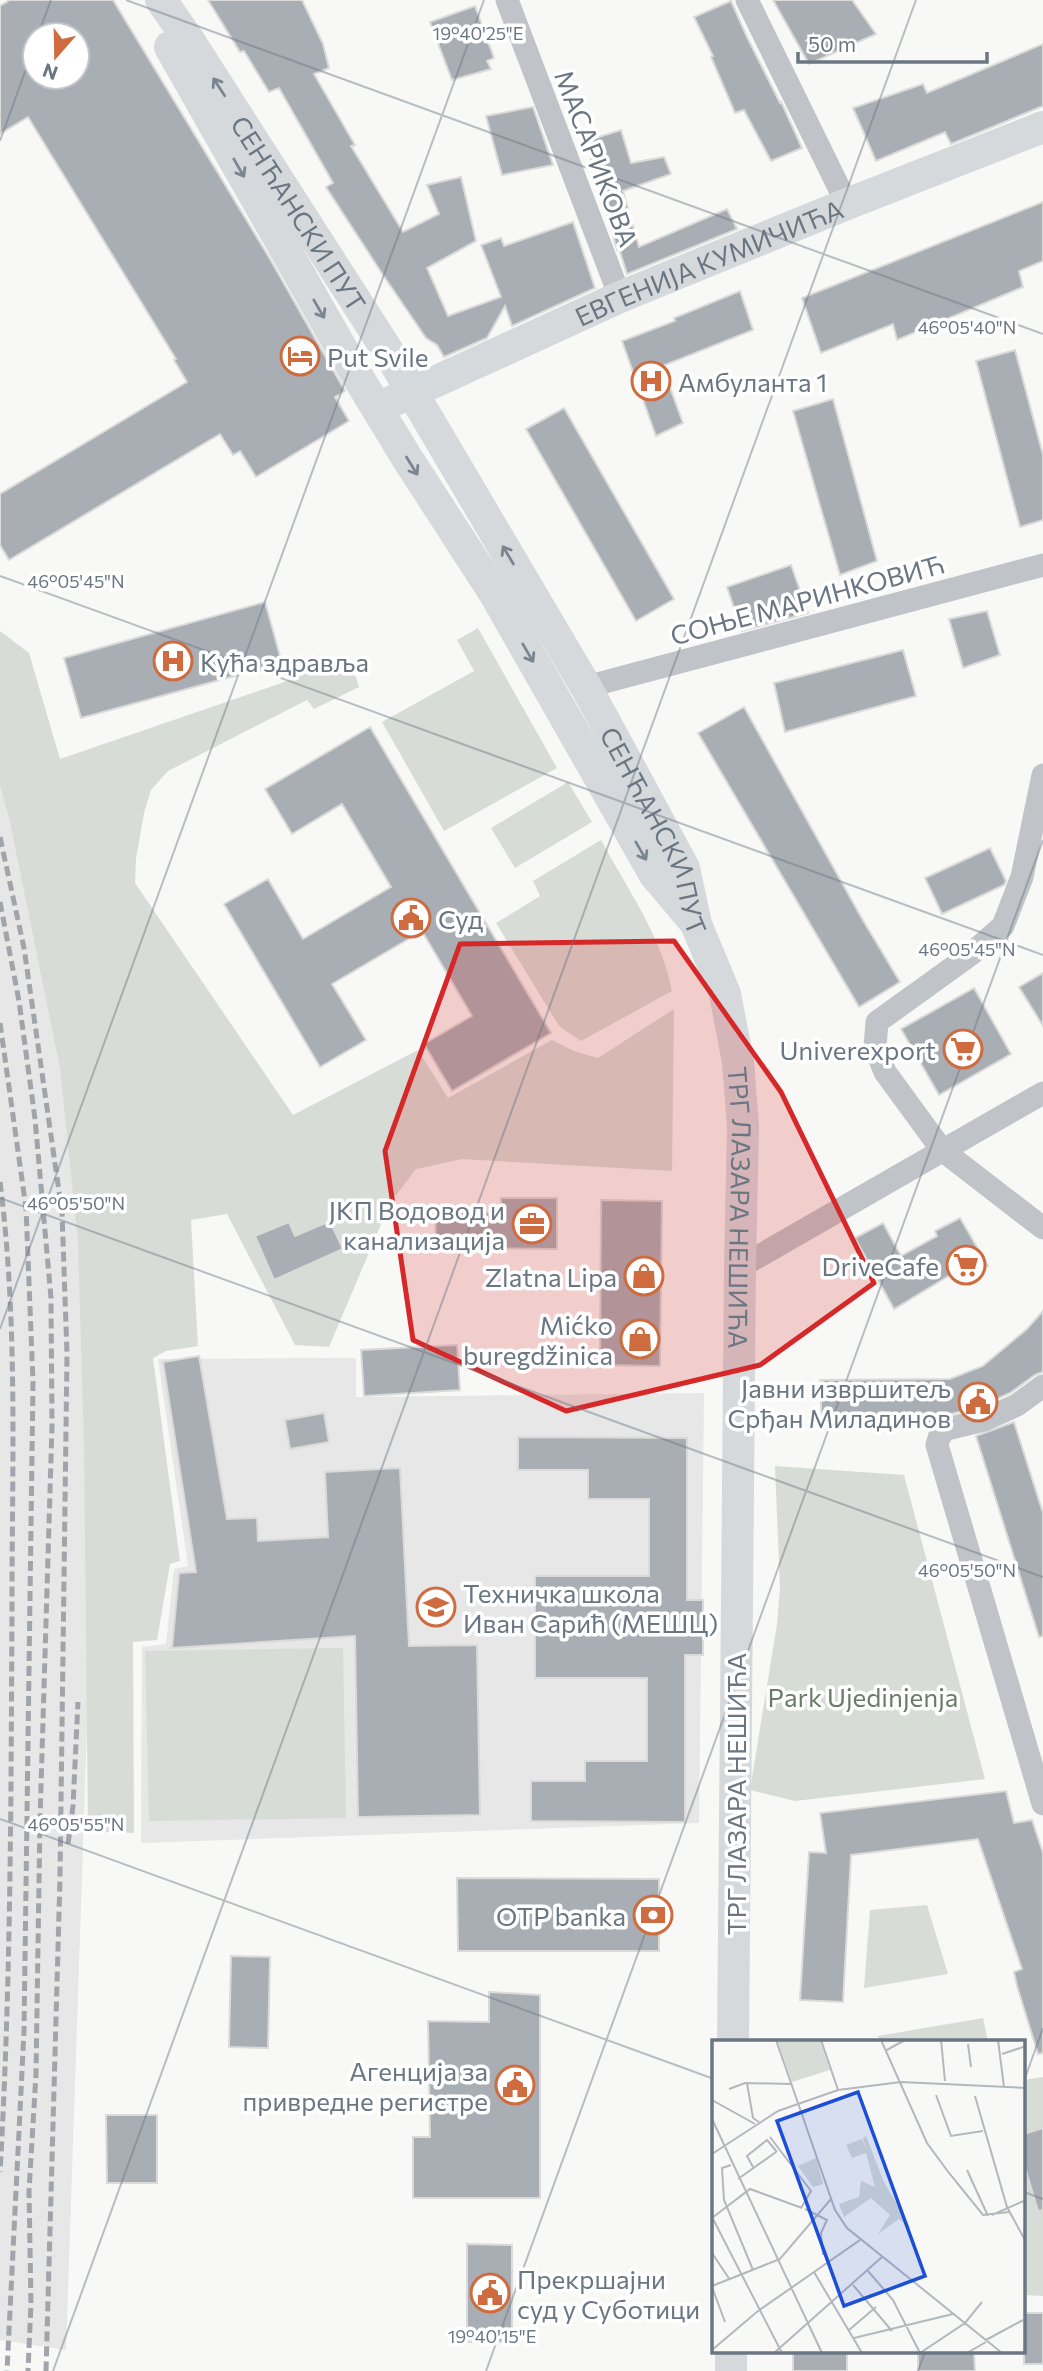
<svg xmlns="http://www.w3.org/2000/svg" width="1043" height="2371" font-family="Commissioner,sans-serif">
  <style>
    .built { fill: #e6e7e6 }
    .green { fill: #d8dcd6 }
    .building { fill: #a8aeb4; stroke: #dadad8; stroke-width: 2; fill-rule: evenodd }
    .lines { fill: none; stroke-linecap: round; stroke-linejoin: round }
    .street { stroke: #c0c3c7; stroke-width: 23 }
    .secondary { stroke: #d5d9dc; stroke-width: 32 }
    .rail { stroke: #a0a5ab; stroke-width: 5; stroke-dasharray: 10 5; stroke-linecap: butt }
    .oneway { stroke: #7b8590 }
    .marked { fill: #d62828; fill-opacity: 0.2; stroke: #d62828; stroke-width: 5; stroke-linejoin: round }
    .ticks { fill: none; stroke: #6b7683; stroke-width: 2; stroke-opacity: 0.45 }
    .labels { text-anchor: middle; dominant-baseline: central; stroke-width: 7; stroke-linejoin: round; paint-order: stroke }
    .street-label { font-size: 26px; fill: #6b7683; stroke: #fff }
    .poi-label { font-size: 26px; fill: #6b7683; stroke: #fff; text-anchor: end }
    .park-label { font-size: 26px; fill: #6b7b69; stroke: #fff }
    .inset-road { fill: none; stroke: #b3b8be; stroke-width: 2 }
    .view { fill: #1d4ed8; fill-opacity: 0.15; stroke: #1d4ed8; stroke-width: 3.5 }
    .inset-edge { fill: none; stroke: #6b7683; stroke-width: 3.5 }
    .ticks-label { font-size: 18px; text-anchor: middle; fill: #6b7683; stroke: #fff; stroke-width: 7; stroke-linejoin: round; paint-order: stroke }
  </style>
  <rect width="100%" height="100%" fill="#f8f8f6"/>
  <path class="built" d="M0,724L53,939L99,1371L66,2350L0,2340Z
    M356,1358V1397L704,1393L699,1823L141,1843L142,1647L166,1644L174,1569L188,1566L158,1359Z"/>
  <path class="green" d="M478,628L557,768L444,831L382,722L474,671L457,640Z
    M0,631L29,653L60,759L293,679C319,668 330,660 356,677L359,687L314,709L307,700L168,771L151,790L144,813L136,859L135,883L293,1115L418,1050L448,1098L552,1040L574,1051L598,1058L674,1009L672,1171L462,1159L416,1169L390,1203L329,1347L295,1345L227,1214L191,1220L198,1346L166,1351L153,1358L180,1561L170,1564L157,1640L133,1642L134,1833L88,1831L84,1445L78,1242L60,1068L10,822L0,785Z
    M568,782L592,822L515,868L491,828Z
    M601,840C627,888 662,937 672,991L581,1041L559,1026L496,923L540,896L533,881Z
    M775,1466L904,1475L985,1779L795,1801L750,1790L777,1624L780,1588Z
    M343,1648L346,1818L149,1821L145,1651Z
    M927,1905L948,1974L864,1988L870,1910Z
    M983,2018L988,2042H879L878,2036Z
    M1043,2077V2135L1041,2129L1024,2134V2080Z
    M1024,2164L1030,2186L1040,2194L1033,2196L1038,2211L1043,2210V2296L1024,2295Z"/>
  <path class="building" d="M10,0H113L270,259L345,391L335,397L349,421L256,477L240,451L233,455L220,434L9,560L0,545V494L187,382L174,360L176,359L28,117L0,134V6ZM35,35H77V77H35Z
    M208,0H302L323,44L329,68L314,74L355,145L351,146L403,232L439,214L427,185L461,177L476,241L427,268L448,316L501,297L481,245L501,238L504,246L573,222L595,288L512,326L505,306L487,338L444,357L437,345L426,338L381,272L326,187L333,183L279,88L269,92L244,51L240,52Z
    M773,0H852L876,34L809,64Z
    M731,1L747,37L780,103L781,102L783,106L802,148L771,161L744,110L735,113L711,57L713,56L694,17Z
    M475,6L494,58L487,61L491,69L452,80L430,22Z
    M1043,44V106L951,144L945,132L876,161L853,108L923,84L927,93Z
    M533,107L553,165L502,175L486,116Z
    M621,130L631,163L664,157L671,174L623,191L639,247L727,209L737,229L627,274L618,245L617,249L616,246L586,141Z
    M1043,202V261L1019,271L1023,287L897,340L893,324L821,353L802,298Z
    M740,291L753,330L662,366L683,423L656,436L622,341L675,321L674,318Z
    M1015,350L1043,455V520L1020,527L976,361Z
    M833,399L877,561L840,575L793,411Z
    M564,408L674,599L636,621L526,429Z
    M791,565L808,613L742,631L727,587Z
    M265,602L282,663L81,718L64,658Z
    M987,611L1000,655L963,668L949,619Z
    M903,650L916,696L785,732L774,683Z
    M744,707L861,917L900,982L859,1007L698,733Z
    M370,727L551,1033L452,1091L424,1044L472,1016L422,931L332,984L366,1040L320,1067L224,904L268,879L303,939L391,887L342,804L292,834L265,789Z
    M990,848L1006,881L1004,885L942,914L925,878Z
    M1043,973V1026L1019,987Z
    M974,988L1011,1054L939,1095L901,1029Z
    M501,1198H557V1249L435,1248L436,1212L501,1213Z
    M601,1200L662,1201L660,1366L600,1365Z
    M960,1218L988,1266L962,1280L957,1271L894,1309L855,1238L883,1223L901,1256L937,1236L935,1231Z
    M330,1221L343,1249L274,1280L255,1236L289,1222L295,1236Z
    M1043,1311V1372L1035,1375L1010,1393L979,1407L943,1416L930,1425L822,1429L820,1380L950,1379L983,1366L1027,1329Z
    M457,1345L460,1390L364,1396L361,1350Z
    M199,1356L227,1519L257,1518L258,1541L328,1537L325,1472L400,1468L409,1646L477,1645L480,1815L358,1817L355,1636L172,1648L179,1573L196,1572L163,1362Z
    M324,1413L329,1442L290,1449L285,1420Z
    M1014,1422L1043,1513V1636L1039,1637L976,1436Z
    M518,1437L687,1438V1600H703V1655H685V1822L531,1821V1781H585V1761H647V1678H535V1576H649V1499H588V1470H518Z
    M1006,1791L1014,1823L1032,1820L1043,1853V2053L1038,2054L1017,1986L1014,1972L1022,1969L978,1839L851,1855L843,2002L800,2000L809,1852L826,1853L820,1813Z
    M457,1878L659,1879V1951H458Z
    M231,1956L270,1957L268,2048L229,2047Z
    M489,1992L540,1995V2198H413V2137H430L428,2021L489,2022Z
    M106,2115H157V2183H107Z
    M1043,2128V2210L1038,2211L1024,2164V2134Z
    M467,2244L512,2245V2342H467Z
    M1024,2313H1043V2364H1024Z
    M793,2352H847V2371H793Z
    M918,2352H974L975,2371H918Z"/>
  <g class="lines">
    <path class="street" d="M507,0L620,297
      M747,0L847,204
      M586,687L1043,565
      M1043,775L1022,877L1003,926L970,955L877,1022L875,1047L885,1072L942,1150L1043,1228
      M740,1267L1043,1093
      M1043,1386L1017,1405L984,1420L947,1429L940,1435L937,1445L1043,1804"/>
    <g class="secondary">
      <path id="s1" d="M161,0L188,39L389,353L586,687L684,868L696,924L725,994L738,1062L743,1126L740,1267L733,2042"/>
      <path d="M170,47L356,374L407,458L495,594L655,875L693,920"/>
      <path id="s2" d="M393,401L620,297L847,204L1043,127"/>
      <path d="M731,2371V2352"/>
    </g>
    <path class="rail" d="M0,837L24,948L62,1212L67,1354L60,1878L46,2371
      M0,902L19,1001L35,1119L51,1298L52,1426L40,1819L36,2074L29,2191L31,2304L28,2371
      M0,1023L26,1208L33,1382L24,2031L7,2371
      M0,1182C18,1322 12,1465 12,1605C11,1794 11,1983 0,2172
      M68,1844L73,1806L78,1702"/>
  </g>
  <defs><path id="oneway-shaft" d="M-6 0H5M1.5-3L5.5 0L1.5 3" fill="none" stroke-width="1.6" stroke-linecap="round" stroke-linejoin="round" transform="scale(1.75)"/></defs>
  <g class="oneway">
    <use href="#oneway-shaft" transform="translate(219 87) rotate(-123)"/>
    <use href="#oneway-shaft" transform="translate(239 168) rotate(60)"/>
    <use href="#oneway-shaft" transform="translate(319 309) rotate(60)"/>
    <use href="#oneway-shaft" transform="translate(412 466) rotate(58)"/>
    <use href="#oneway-shaft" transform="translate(508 555) rotate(-121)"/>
    <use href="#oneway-shaft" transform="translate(528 653) rotate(60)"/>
    <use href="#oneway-shaft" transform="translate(641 851) rotate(60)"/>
  </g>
  <path class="marked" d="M674,941L781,1092L874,1283L760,1365L566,1411L413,1340L385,1151L460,944Z"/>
  <path class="ticks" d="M126,0L1043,334M38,35L51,0M0,141L35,44M0,576L1043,955M0,1198L1043,1577M0,1329L484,0M0,1819L714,2079M1024,2081L1043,2028M1024,2192L1043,2199M53,2371L916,0M486,2371L1043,840M918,2371L925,2352"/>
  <defs>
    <symbol id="hotel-ring" viewBox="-11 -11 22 22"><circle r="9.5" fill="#fff" stroke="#ce6c40" stroke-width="1.5"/><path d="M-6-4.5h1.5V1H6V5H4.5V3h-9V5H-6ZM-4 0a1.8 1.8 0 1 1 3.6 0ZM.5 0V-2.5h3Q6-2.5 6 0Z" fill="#ce6c40"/></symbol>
    <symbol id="hospital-ring" viewBox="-11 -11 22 22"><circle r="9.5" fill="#fff" stroke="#ce6c40" stroke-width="1.5"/><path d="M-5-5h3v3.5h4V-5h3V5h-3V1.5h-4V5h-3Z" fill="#ce6c40"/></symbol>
    <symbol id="civic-ring" viewBox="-11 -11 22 22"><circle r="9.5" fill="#fff" stroke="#ce6c40" stroke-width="1.5"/><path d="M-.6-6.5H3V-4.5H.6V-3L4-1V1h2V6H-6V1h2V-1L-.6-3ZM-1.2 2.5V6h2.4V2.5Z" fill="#ce6c40"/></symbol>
    <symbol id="supermarket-ring" viewBox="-11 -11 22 22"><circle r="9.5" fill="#fff" stroke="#ce6c40" stroke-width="1.5"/><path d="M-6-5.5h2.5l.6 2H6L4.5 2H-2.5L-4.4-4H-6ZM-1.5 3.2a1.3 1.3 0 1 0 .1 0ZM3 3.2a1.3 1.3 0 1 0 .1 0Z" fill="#ce6c40"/></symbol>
    <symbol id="office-ring" viewBox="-11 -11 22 22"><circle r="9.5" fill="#fff" stroke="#ce6c40" stroke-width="1.5"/><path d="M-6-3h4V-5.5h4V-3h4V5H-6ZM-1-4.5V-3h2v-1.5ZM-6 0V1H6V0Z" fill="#ce6c40"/></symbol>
    <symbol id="shop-ring" viewBox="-11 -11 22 22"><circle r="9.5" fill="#fff" stroke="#ce6c40" stroke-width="1.5"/><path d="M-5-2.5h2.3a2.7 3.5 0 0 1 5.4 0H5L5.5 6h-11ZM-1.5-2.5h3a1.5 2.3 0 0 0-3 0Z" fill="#ce6c40"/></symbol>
    <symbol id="school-ring" viewBox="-11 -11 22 22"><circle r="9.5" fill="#fff" stroke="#ce6c40" stroke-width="1.5"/><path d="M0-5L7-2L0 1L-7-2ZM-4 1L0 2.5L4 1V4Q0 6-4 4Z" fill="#ce6c40"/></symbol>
    <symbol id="bank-ring" viewBox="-11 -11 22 22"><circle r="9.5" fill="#fff" stroke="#ce6c40" stroke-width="1.5"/><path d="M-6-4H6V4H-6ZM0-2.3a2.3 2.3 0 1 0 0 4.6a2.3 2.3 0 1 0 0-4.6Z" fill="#ce6c40"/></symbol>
  </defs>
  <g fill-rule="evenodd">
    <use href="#hotel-ring" x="278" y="334" width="44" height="44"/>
    <use href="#hospital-ring" x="629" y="359" width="44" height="44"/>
    <use href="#hospital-ring" x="151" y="639" width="44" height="44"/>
    <use href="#civic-ring" x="389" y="896" width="44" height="44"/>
    <use href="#supermarket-ring" x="941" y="1027" width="44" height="44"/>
    <use href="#office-ring" x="510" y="1202" width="44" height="44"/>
    <use href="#supermarket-ring" x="944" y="1243" width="44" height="44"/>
    <use href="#shop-ring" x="622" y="1254" width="44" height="44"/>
    <use href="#shop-ring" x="618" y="1317" width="44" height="44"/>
    <use href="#civic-ring" x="956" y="1380" width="44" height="44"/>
    <use href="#school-ring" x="414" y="1585" width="44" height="44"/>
    <use href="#bank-ring" x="631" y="1893" width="44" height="44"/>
    <use href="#civic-ring" x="493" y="2063" width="44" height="44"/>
    <use href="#civic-ring" x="468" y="2271" width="44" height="44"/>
  </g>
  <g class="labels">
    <g class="street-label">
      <text transform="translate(597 158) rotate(69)">МАСАРИКОВА</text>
      <text stroke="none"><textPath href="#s1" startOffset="254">СЕНЋАНСКИ ПУТ</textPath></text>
      <text stroke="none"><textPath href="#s2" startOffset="345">ЕВГЕНИЈА КУМИЧИЋА</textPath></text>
      <text transform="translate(807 599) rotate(-15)">СОЊЕ МАРИНКОВИЋ</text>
      <text stroke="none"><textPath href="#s1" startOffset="968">СЕНЋАНСКИ ПУТ</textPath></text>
      <text stroke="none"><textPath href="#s1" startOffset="1362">ТРГ ЛАЗАРА НЕШИЋА</textPath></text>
      <text transform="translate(735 1794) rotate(-90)">ТРГ ЛАЗАРА НЕШИЋА</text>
    </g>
    <g class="poi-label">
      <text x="327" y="356" text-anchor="start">Put Svile</text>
      <text x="678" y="381" text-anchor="start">Амбуланта 1</text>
      <text x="200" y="661" text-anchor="start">Кућа здравља</text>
      <text x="438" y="918" text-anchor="start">Суд</text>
      <text x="936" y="1049">Univerexport</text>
      <text x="505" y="1209">ЈКП Водовод и<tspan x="505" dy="30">канализација</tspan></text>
      <text x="939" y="1265">DriveCafe</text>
      <text x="617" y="1276">Zlatna Lipa</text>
      <text x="613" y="1324">Mićko<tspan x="613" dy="30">buregdžinica</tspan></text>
      <text x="951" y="1387">Јавни извршитељ<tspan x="951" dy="30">Срђан Миладинов</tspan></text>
      <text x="463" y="1592" text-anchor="start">Техничка школа<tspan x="463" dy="30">Иван Сарић (МЕШЦ)</tspan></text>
      <text x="626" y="1915">OTP banka</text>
      <text x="488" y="2070">Агенција за<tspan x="488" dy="30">привредне регистре</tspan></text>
      <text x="517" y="2278" text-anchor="start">Прекршајни<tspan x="517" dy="30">суд у Суботици</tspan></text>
    </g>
    <g class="park-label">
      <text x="863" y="1696">Park Ujedinjenja</text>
    </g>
  </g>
  <g transform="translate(712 2040)">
    <rect width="313" height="313" fill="#f8f8f6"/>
    <path d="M65,0H108L118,30L80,42ZM154,96L172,142L199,189L187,179L166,194L178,175L159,158L132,177L127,164L147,157L149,141L163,147L154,113L140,118L134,105L150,99L154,109L151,98ZM104,118L111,144L101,147L86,126Z" fill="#d8dcd6"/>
    <path class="inset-road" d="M64,0L86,63M109,0L126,50M169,0L215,103L237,133L271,175L297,172M229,0L233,41M286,0L292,47M256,4L259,27M173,11L193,0M290,14L314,6M35,43L41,78L47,82M17,49L33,43L79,44M224,55L239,96L271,91M263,56L295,167L314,202M0,60L43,84M86,63L123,170L135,188L290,313M0,79L110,313M58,97L99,151L89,168M0,114L66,71L126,50L189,42L314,48M19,125L10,128L12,160L41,230M41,127L35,116L55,100L65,112M255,130L276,176M26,139L64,112M93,169L115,180L109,193L111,215M280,175L314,160M0,177L70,313M0,178L38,149L90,168M0,213L18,240M156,231L181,260L208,313M102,232L150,313M141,245L180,291M0,246L68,219L119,159M0,247L13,282M137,290L164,267M142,298L241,274M274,300L311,280M0,310L46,271L148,200M62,313L170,217M208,313L253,283L270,262M255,313L274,302"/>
    <path class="view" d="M146,52L213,236L132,266L65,81Z"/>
    <rect width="313" height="313" class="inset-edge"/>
  </g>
  <g class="ticks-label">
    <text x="478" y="40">19°40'25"E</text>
    <text x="967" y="334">46°05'40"N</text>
    <text x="76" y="588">46°05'45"N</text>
    <text x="967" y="956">46°05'45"N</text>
    <text x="76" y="1210">46°05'50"N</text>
    <text x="967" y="1577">46°05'50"N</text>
    <text x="76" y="1831">46°05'55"N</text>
    <text x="492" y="2343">19°40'15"E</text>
  </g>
  <g transform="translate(56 56) rotate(200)"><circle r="33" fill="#ffffff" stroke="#c4c8cd" stroke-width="2"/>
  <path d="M0-5L12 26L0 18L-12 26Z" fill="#ce6c40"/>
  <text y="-10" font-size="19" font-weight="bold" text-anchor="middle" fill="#6b7683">N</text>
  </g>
  <path d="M798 52v10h189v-10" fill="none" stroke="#6b7683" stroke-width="3.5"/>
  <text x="808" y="52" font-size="21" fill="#6b7683" stroke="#ffffff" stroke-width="5" paint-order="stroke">50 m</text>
</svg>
